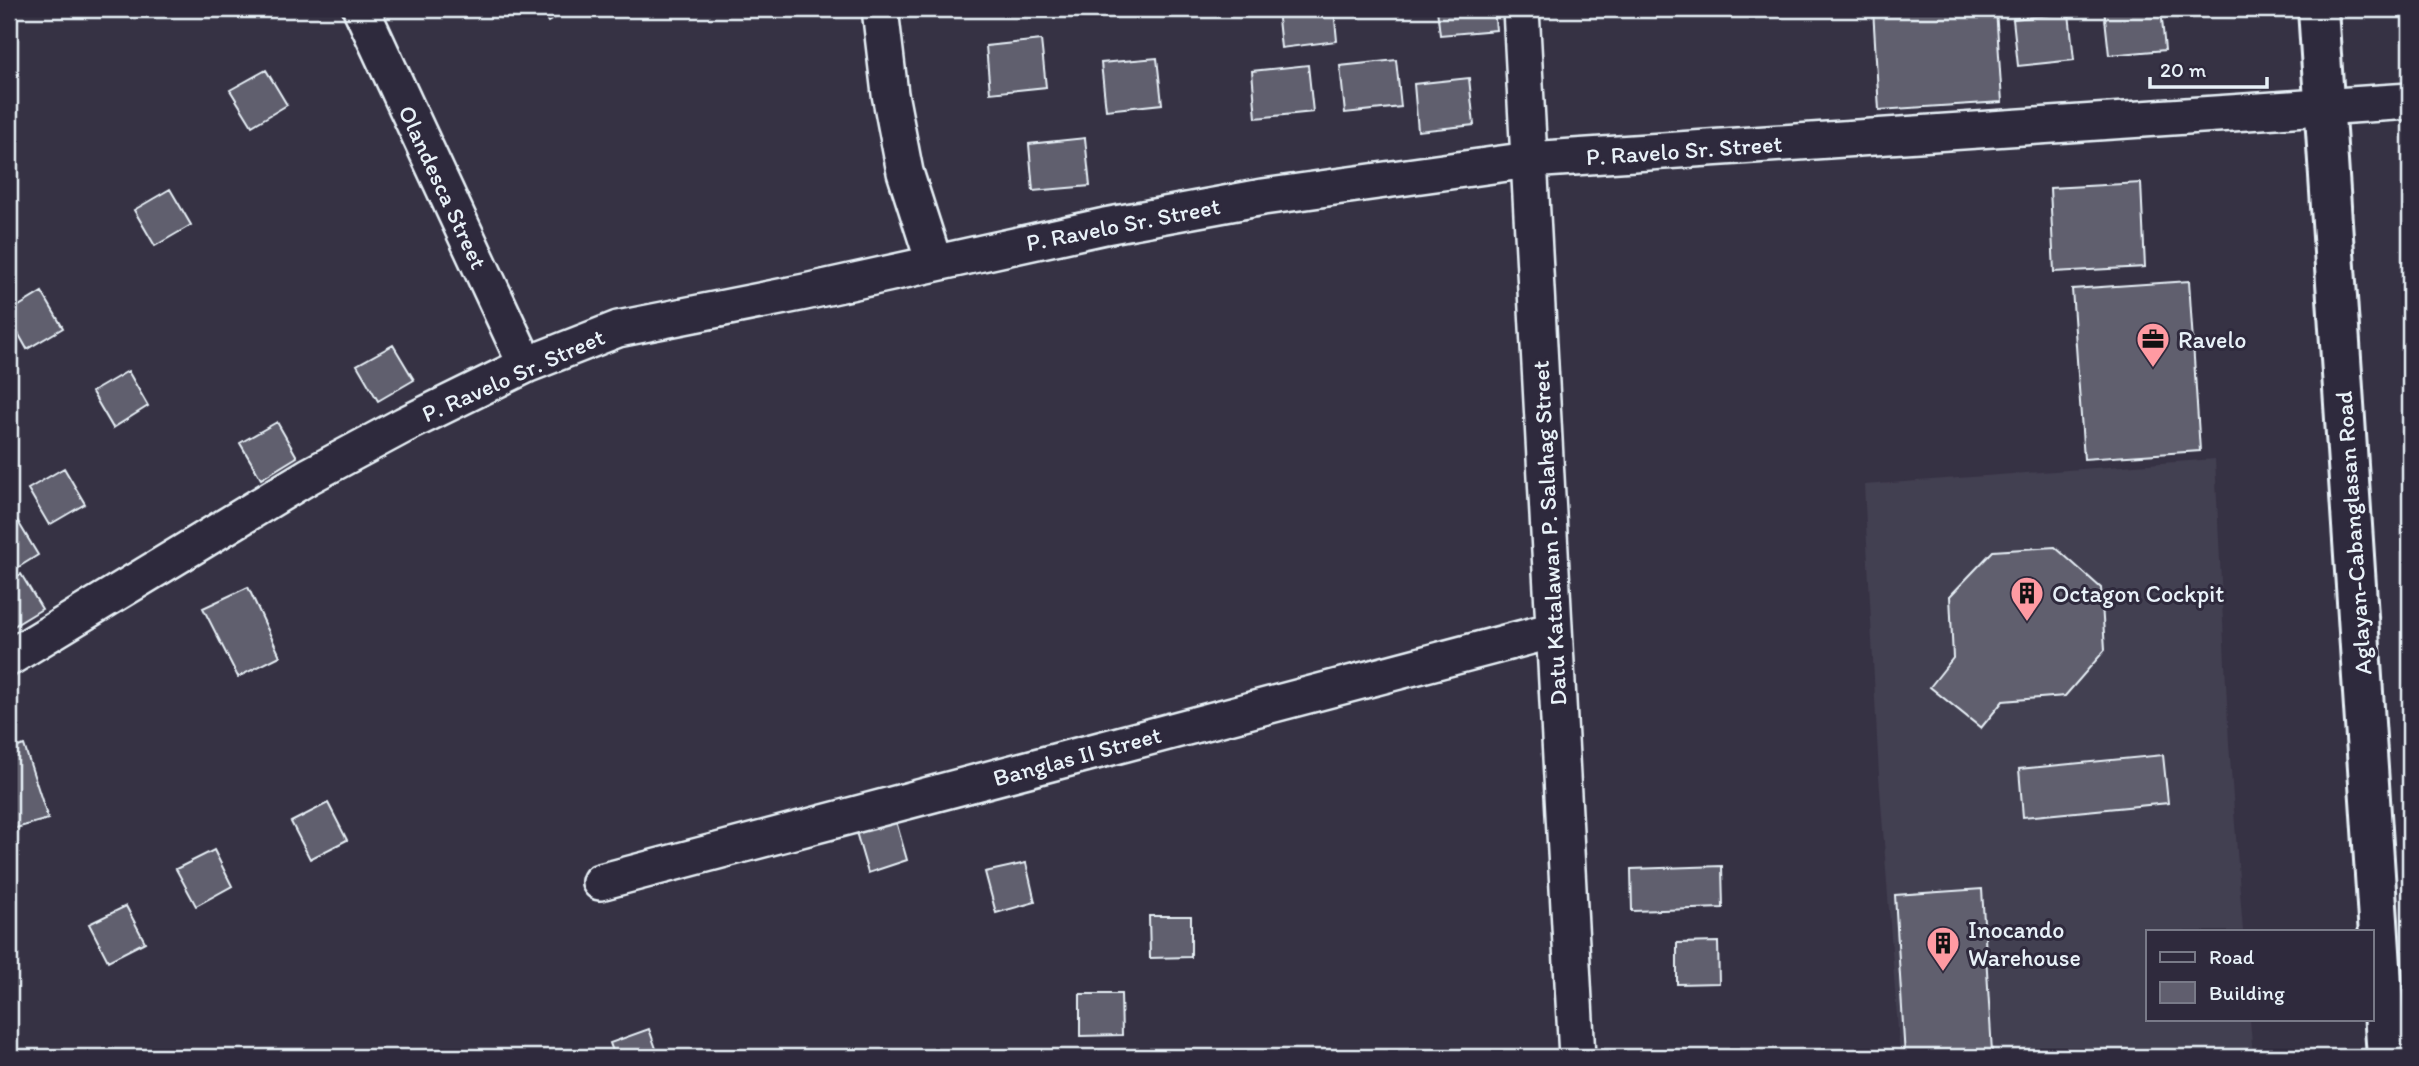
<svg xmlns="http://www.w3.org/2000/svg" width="2419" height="1066" font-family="Itim,sans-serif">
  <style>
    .built { fill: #433f51 }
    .building { fill: #605e6e; stroke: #e8f1f8; stroke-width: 2 }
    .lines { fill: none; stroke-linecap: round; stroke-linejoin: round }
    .minor-casing { stroke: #e8f1f8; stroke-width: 40 }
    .primary-casing { stroke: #e8f1f8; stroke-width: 44 }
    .minor { stroke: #2f2a3d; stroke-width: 35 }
    .primary { stroke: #2f2a3d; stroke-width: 38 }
    .labels { text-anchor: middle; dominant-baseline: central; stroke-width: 6; stroke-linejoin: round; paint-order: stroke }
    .street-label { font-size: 24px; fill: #e8f1f8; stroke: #2f2a3d }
    .poi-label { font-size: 24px; fill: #e8f1f8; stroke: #2f2a3d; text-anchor: start }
  </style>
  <rect width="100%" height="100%" fill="#363244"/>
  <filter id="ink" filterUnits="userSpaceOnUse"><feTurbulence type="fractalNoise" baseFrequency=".0143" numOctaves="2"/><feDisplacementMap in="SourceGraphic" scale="14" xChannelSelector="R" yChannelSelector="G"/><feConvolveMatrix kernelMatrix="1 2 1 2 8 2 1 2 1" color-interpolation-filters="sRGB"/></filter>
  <g filter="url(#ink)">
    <path class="built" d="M2215,459L2229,744L2243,931H2148V1019H2250L2253,1057H1900L1879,776L1864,485Z"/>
    <path class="building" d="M540,9H571L548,22Z
      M1277,9H1334L1337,41L1281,48Z
      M1437,9H1494L1496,30L1440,35Z
      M1873,9H1996L2002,102L1879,110Z
      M2104,9H2161L2165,50L2109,55Z
      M2069,13L2074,60L2018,66L2013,19Z
      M1041,40L1046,87L990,93L986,46Z
      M1157,58L1162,104L1106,110L1101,63Z
      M1396,60L1401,107L1345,113L1340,66Z
      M1308,65L1313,112L1256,118L1252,71Z
      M266,70L287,105L252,126L230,90Z
      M1469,78L1474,125L1418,131L1414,84Z
      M1085,138L1090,186L1033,191L1029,144Z
      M2141,183L2145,267L2054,272L2050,188Z
      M170,189L191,225L155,246L134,210Z
      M2189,281L2200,451L2084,459L2072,289Z
      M42,292L63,328L27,349L9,317V312Z
      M393,345L414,380L378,401L357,365Z
      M128,371L148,406L113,428L92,392Z
      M277,422L297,457L261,479L240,443Z
      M64,468L85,504L49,525L28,489Z
      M17,520L38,555L9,573V525Z
      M2055,547L2101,588L2105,650L2065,696L2003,701L1981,728L1930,687L1953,658L1950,596L1993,551Z
      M21,574L42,609L9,629V581Z
      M248,587L280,656L238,677L203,608Z
      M24,745L48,819L9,830V750Z
      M2163,755L2168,803L2023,817L2019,769Z
      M328,803L347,840L310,859L291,822Z
      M896,821L907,860L868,873L856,832Z
      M214,850L232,886L196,906L176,869Z
      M1026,863L1035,902L996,913L985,872Z
      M1722,866L1723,908L1632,911L1631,869Z
      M1982,889L1992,1052L1905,1057L1895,895Z
      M126,906L145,942L108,961L89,924Z
      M1149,916H1191V957L1150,958Z
      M1718,942L1719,983L1677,984V943Z
      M1080,994H1121L1122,1035L1080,1036Z
      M649,1029L659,1057H615L610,1043Z"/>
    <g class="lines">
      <defs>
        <path id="minor" d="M361,9L526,365
          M880,9L890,94L905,172L934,262
          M1521,9L1577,1057
          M9,658L309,476L404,425L526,365L618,329L805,292L1105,226L1263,197L1529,160L2410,101
          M600,882L1554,630"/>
        <path id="primary" d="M2318,9L2387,1057"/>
      </defs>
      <use href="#minor" class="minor-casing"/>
      <use href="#primary" class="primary-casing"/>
      <use href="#minor" class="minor"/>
      <use href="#primary" class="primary"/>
    </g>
  </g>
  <defs>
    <symbol id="office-pin" viewBox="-11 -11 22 30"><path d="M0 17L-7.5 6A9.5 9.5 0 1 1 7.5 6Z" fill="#ff9aa2" stroke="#2f2a3d"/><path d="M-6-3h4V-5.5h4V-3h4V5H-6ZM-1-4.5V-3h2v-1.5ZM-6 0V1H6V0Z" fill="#111"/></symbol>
    <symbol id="building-pin" viewBox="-11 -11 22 30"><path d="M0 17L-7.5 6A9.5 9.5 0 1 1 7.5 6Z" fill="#ff9aa2" stroke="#2f2a3d"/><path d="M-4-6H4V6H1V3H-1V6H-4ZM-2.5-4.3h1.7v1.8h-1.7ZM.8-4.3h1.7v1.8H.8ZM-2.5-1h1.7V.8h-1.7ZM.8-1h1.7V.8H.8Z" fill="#111"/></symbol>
  </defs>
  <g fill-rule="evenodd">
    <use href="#office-pin" x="2134" y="320" width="38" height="52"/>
    <use href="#building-pin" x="2008" y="574" width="38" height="52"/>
    <use href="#building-pin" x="1924" y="924" width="38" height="52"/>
  </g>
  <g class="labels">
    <g class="street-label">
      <text transform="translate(1684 150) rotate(-4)">P. Ravelo Sr. Street</text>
      <text transform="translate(443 187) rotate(65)">Olandesca Street</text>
      <text transform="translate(1123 224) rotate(-11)">P. Ravelo Sr. Street</text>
      <text transform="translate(513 375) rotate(-24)">P. Ravelo Sr. Street</text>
      <text transform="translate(1549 533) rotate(-93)">Datu Katalawan P. Salahag Street</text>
      <text transform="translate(2353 533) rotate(-94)">Aglayan-Cabanglasan Road</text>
      <text transform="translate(1077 756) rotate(-15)">Banglas II Street</text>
    </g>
    <g class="poi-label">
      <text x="2178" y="339">Ravelo</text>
      <text x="2052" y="593">Octagon Cockpit</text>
      <text x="1968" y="929">Inocando<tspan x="1968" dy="28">Warehouse</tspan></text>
    </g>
  </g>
  <rect width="2419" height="1066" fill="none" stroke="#2f2a3d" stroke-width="35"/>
  <rect x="18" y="18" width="2384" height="1031" fill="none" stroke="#e8f1f8" stroke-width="2.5" filter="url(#ink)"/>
  <rect x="2146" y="930" width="228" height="91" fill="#2f2a3d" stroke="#797a88" stroke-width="2"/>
  <rect x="2160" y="952" width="35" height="10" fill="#2f2a3d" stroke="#797a88" stroke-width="2"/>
  <text x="2209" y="964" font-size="21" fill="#e8f1f8">Road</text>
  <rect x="2160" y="982" width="35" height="21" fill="#605e6e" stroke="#797a88" stroke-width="2"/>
  <text x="2209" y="1000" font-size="21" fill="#e8f1f8">Building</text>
  <path d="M2150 77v10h117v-10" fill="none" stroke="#e8f1f8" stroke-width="3.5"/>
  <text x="2160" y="77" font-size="21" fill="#e8f1f8" stroke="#2f2a3d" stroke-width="5" paint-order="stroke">20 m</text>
</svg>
